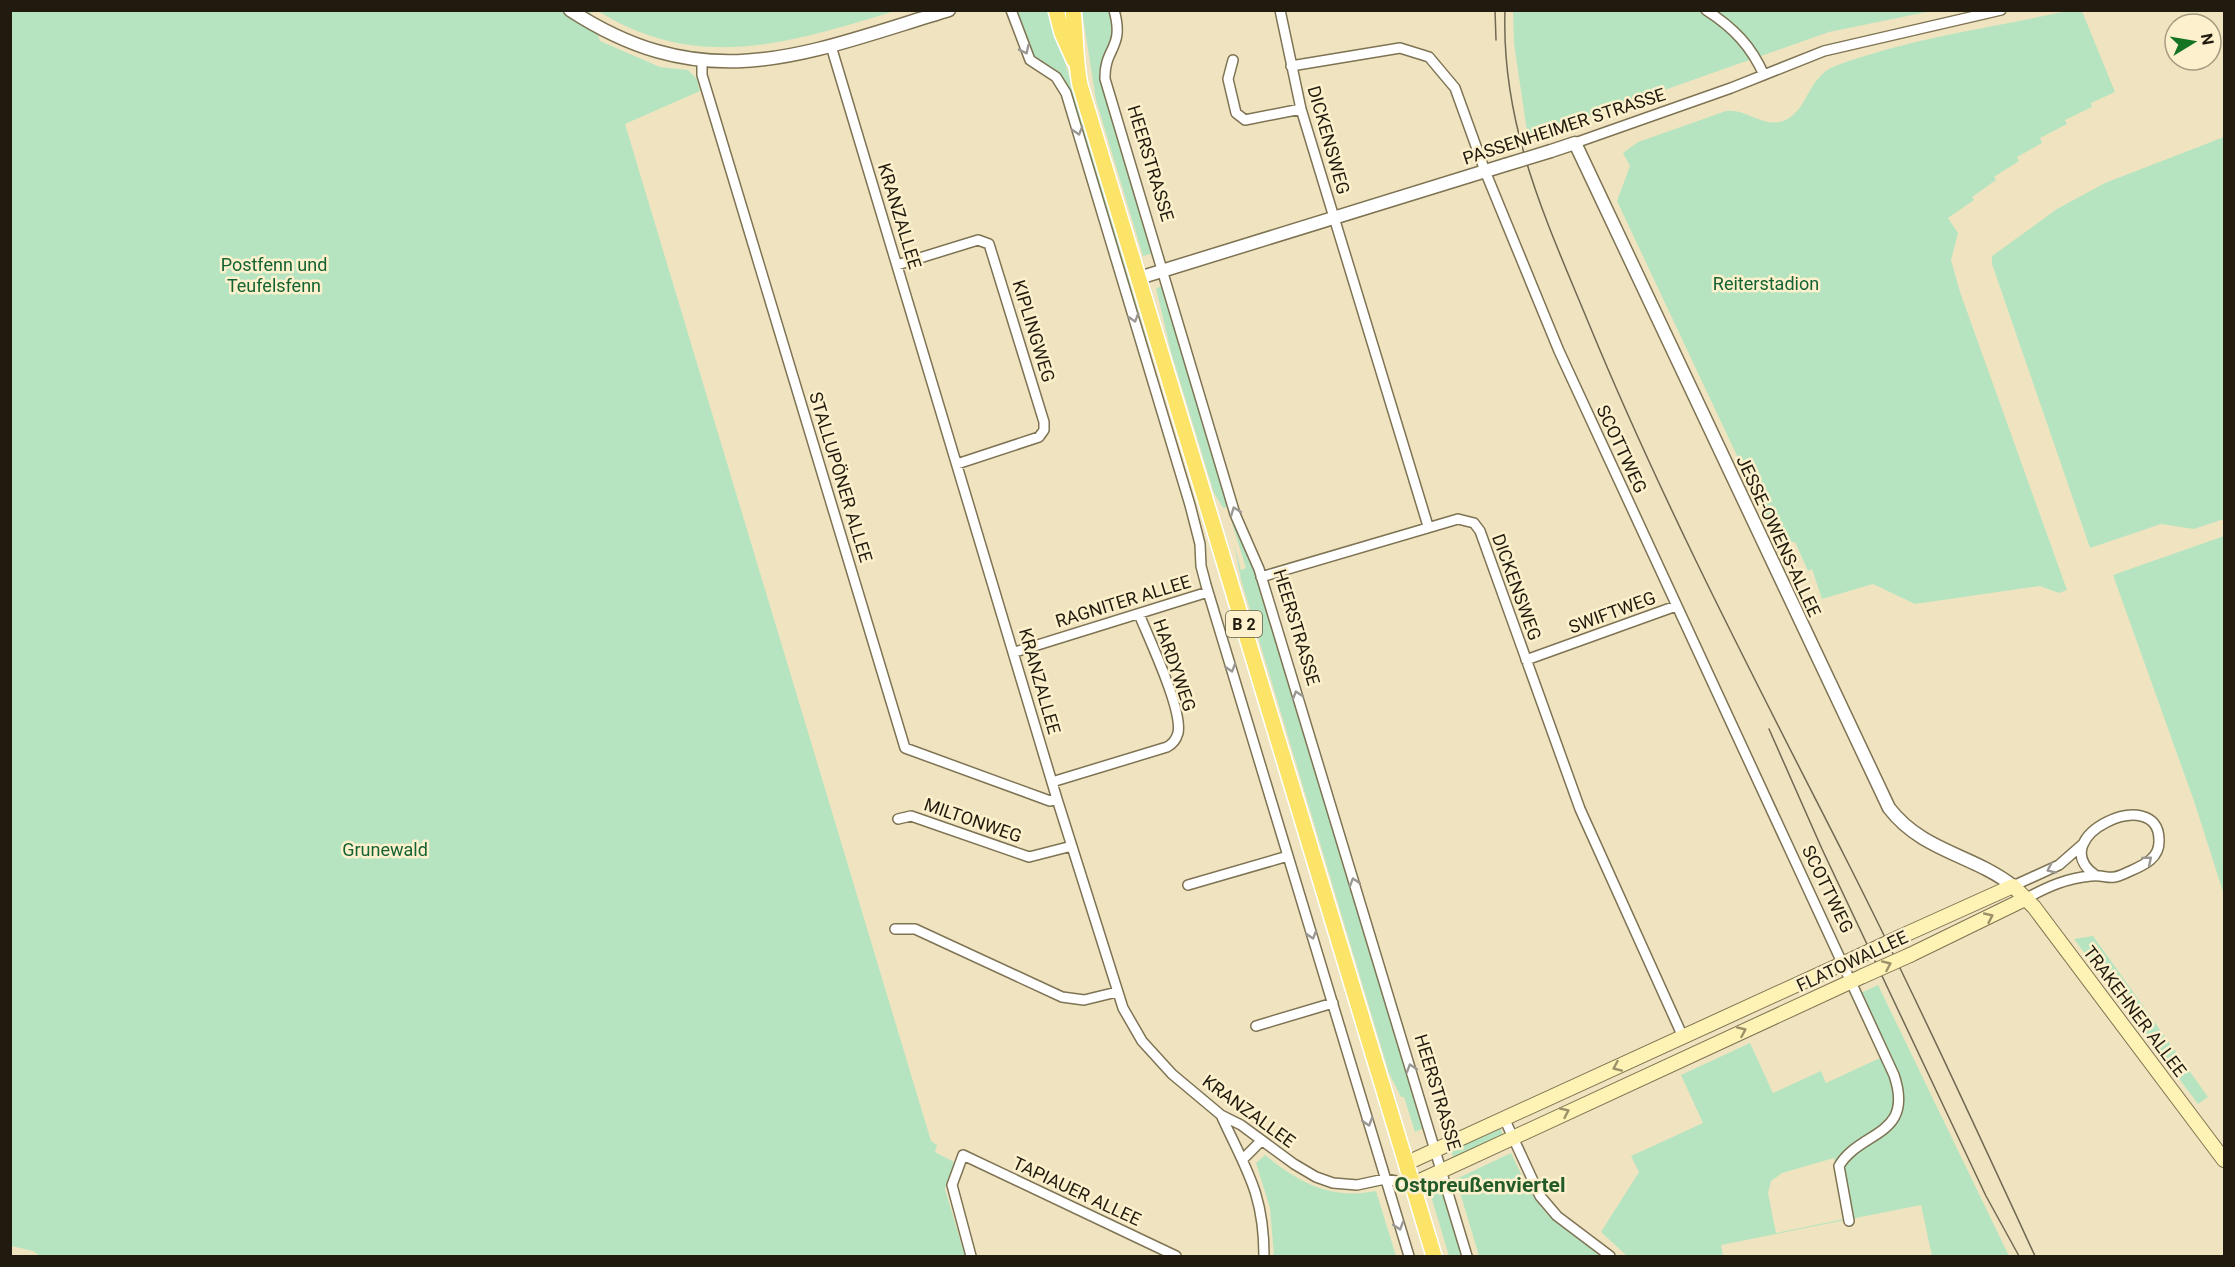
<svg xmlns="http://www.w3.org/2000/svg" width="2235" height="1267" font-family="Roboto,sans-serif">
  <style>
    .green { fill: #b7e4c0; fill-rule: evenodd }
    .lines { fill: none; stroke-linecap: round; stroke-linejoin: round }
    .minor-casing { stroke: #7e7353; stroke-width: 12 }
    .tertiary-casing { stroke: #7e7353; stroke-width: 15 }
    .secondary-casing { stroke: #7e7353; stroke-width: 16 }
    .primary-casing { stroke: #fff; stroke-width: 18 }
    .minor { stroke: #fff; stroke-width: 9 }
    .tertiary { stroke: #fff; stroke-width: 12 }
    .secondary { stroke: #fef2b4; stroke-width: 14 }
    .primary { stroke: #fce468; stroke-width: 15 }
    .tram { stroke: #706852; stroke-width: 1.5 }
    .tertiary-bridge-casing { stroke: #7e7353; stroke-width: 15; stroke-linecap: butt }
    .secondary-bridge-casing { stroke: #7e7353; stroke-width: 16; stroke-linecap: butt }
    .tertiary-bridge { stroke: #fff; stroke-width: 12 }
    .secondary-bridge { stroke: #fef2b4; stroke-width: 14 }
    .oneway { stroke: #9b9893 }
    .oneway2 { stroke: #9a9169 }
    .labels { text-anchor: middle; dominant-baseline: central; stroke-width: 5; stroke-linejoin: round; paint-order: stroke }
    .shield { fill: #fdf1cd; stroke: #625b47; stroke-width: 1.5 }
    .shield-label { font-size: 16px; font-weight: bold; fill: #201b0e }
    .street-label { font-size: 18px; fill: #201b0e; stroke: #fdf1cd }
    .park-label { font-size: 18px; fill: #146332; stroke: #fdf1cd }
    .quarter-label { font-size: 21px; font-weight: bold; fill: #235b28; stroke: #fdf1cd }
  </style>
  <rect width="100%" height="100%" fill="#f0e4c0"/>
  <path class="green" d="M10,11H590L600,41L660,67L688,70L697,79L700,91L625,124L931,1141L937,1145L935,1152L954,1162L945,1189L965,1256H40L33,1251L11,1246Z
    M598,11V10L895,11C792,42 699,74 598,11Z
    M1017,11H1050L1151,354L1148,355L1067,86L1034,60Z
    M1082,11H1108C1118,45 1107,38 1102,67L1153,253L1143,256L1096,100Z
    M1513,11H1932L1829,32L1528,138L1514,44Z
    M2067,11H2082L2115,92L2091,103L2092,107L2065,120L2067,124L2040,138L2042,143L2017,157L2019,161L1994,177L1996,180L1972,197L1974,200L1948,218L1958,233L1951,260L1960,292L2067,590L2059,593L2040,586L1915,604L1873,584L1822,599L1812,569L1808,571L1795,542H1783L1771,528L1617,201L1630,166L1623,153L1638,142L1726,111C1746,108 1763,128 1783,121C1808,112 1807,77 1835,66C1910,38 1990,28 2067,11Z
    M2224,137V519L2194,529L2161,524L2090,548L1992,264V256L2057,209L2105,183Z
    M1164,286L1250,549L1424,1128L1415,1132L1404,1097H1401L1389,1073L1241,580L1234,544L1241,570L1246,568L1227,507L1223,508L1214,493L1171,352L1156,288Z
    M2224,536V895L2195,804L2113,575Z
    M2093,936L2208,1097L2198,1104L2074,939Z
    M1878,985L2009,1256H1932L1921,1205L1721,1245L1723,1256H1627L1601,1232L1639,1172L1631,1156L1703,1123L1681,1075L1750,1043L1773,1093L1821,1071L1826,1083L1880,1058L1852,997ZM1834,1158L1845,1219L1776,1233L1768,1193L1771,1181L1782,1173Z
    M1501,1128L1503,1136L1454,1159L1451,1151Z
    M1511,1153L1527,1186L1546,1213L1600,1256H1479L1456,1179Z
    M1265,1155C1299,1183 1331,1200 1376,1191L1396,1256H1274L1270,1208L1256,1163Z
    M1440,1181L1463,1256H1449L1431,1196L1433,1184Z"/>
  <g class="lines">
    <defs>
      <path id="minor" d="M1011,10L1030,60L1056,77L1066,93L1190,505L1200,544L1201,566L1206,585L1409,1256
        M1114,10C1125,49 1104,47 1105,79L1235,514L1259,569L1467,1256
        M1280,10L1301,109L1428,526
        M1706,10C1734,28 1751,46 1764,75
        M831,46L1057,799L1123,1008L1142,1041L1172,1074L1221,1115L1241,1125L1294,1164L1316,1177L1333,1183L1357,1185L1385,1179L1413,1184
        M1233,60L1228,79L1236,113L1245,120L1301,109
        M702,61V75L905,748L1050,801L1057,799
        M1291,66L1400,48L1429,57L1455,88L1485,171L1559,351L1894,1075C1915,1137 1860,1130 1839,1166L1849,1221
        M1575,143L1731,88L1824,51L2001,10
        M897,265L978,240L989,244L1044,422V430L1039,437L957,464
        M1261,577L1458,519L1474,523L1480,531L1580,809L1683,1037
        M1015,652L1208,592
        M1526,660L1676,606
        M1052,782L1167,747C1173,744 1176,740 1178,733C1183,710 1149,639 1139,614
        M898,819L911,816L1029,857L1072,846
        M1188,885L1288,856
        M2013,886L2059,865L2083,844
        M2027,898C2047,887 2067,878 2091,876C2107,874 2107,882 2126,873C2141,866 2160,860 2159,840C2159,783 2042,837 2095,875
        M895,929H915L1062,997L1084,1000L1117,992
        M1256,1026L1333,1003
        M1221,1115C1246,1170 1264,1193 1264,1256
        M1504,1118L1540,1196L1557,1216L1610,1256
        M1243,1159L1261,1141
        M971,1256L952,1185L963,1155L1176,1256"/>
      <path id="tertiary" d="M570,10C708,100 806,53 949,10
        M1551,151L1575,143L1889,808C1923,852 1972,854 2013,886
        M1139,278L1505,165"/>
      <path id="secondary" d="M1902,936L2013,886L2034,907L2224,1160
        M1910,955L2027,898
        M1407,1163L1855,958
        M1413,1184L1863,976"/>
      <path id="primary" d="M1056,10L1062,33L1074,60
        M1073,10C1076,36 1075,60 1080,85L1434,1256"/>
    </defs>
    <use href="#minor" class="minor-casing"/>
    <use href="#tertiary" class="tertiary-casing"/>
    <use href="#secondary" class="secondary-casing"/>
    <use href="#primary" class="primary-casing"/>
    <use href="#minor" class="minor"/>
    <use href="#tertiary" class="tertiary"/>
    <use href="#secondary" class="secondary"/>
    <use href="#primary" class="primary"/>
    <path class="tram" d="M1495,10L1496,40
      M1505,10C1501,126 1546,220 1589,324C1664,506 1755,680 1844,855C1911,987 1973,1122 2035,1256
      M1769,729L1822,849L1986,1196L2019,1256"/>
    <defs>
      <path id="tertiary-bridge" d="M1505,165L1551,151"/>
      <path id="secondary-bridge" d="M1855,958L1902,936
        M1863,976L1910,955"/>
    </defs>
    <use href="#tertiary-bridge" class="tertiary-bridge-casing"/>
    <use href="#secondary-bridge" class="secondary-bridge-casing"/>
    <use href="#tertiary-bridge" class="tertiary-bridge"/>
    <use href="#secondary-bridge" class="secondary-bridge"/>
  </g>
  <defs><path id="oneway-chevron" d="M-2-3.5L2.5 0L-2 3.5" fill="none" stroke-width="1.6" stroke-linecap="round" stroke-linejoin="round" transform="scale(1.5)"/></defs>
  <g class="oneway">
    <use href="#oneway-chevron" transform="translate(1025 50) rotate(64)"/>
    <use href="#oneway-chevron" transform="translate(1078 131) rotate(73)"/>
    <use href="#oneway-chevron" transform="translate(1134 318) rotate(73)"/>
    <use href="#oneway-chevron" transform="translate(1235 511) rotate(-111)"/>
    <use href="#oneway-chevron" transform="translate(1231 668) rotate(73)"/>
    <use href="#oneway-chevron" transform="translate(1297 695) rotate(-107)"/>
    <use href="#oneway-chevron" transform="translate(2148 860) rotate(-40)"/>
    <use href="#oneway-chevron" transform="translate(2051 869) rotate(155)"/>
    <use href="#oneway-chevron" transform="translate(1354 882) rotate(-107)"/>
    <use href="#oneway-chevron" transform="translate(1312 935) rotate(73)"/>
    <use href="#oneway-chevron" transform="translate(1411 1068) rotate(-107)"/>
    <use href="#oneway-chevron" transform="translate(1368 1122) rotate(73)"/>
    <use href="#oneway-chevron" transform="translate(1399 1226) rotate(73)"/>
  </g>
  <g class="oneway2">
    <use href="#oneway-chevron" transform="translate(1989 917) rotate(-25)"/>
    <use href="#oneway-chevron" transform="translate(1887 965) rotate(-24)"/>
    <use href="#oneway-chevron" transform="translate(1742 1031) rotate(-24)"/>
    <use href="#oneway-chevron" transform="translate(1617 1067) rotate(156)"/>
    <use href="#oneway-chevron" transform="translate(1565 1112) rotate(-25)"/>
  </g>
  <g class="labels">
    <rect class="shield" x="1226" y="611" width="36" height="26" rx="4.5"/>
    <g class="shield-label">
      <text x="1244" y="624">B 2</text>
    </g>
    <g class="street-label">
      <text transform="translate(1564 126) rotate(-18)">PASSENHEIMER STRASSE</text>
      <text transform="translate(1329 140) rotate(74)">DICKENSWEG</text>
      <text transform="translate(1151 163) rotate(73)">HEERSTRASSE</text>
      <text transform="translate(900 216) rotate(73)">KRANZALLEE</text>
      <text transform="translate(1034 331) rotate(73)">KIPLINGWEG</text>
      <text transform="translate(1622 449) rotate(65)">SCOTTWEG</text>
      <text transform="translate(841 477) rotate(73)">STALLUPÖNER ALLEE</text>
      <text transform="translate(1779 536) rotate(65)">JESSE-OWENS-ALLEE</text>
      <text transform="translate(1517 587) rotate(70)">DICKENSWEG</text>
      <text transform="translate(1123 601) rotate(-17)">RAGNITER ALLEE</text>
      <text transform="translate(1612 612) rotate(-20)">SWIFTWEG</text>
      <text transform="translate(1297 627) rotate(73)">HEERSTRASSE</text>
      <text transform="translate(1175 665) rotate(71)">HARDYWEG</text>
      <text transform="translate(1040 681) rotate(74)">KRANZALLEE</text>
      <text transform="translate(973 820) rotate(19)">MILTONWEG</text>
      <text transform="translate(1828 889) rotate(64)">SCOTTWEG</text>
      <text transform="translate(1852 961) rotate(-25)">FLATOWALLEE</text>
      <text transform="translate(2135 1011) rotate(53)">TRAKEHNER ALLEE</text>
      <text transform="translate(1438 1092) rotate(73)">HEERSTRASSE</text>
      <text transform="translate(1249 1111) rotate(36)">KRANZALLEE</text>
      <text transform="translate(1077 1191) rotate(25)">TAPIAUER ALLEE</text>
    </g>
    <g class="park-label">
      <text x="274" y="264">Postfenn und<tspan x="274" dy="21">Teufelsfenn</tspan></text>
      <text x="1766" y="283">Reiterstadion</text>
      <text x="385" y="849">Grunewald</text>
    </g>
    <g class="quarter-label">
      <text x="1480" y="1185">Ostpreußenviertel</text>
    </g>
  </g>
  <rect width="2235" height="1267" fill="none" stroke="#201b0e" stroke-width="24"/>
  <g transform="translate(2193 42) rotate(79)"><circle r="28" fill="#fdf1cd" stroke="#a59b81" stroke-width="1.5"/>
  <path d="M0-4.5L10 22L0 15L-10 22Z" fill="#147424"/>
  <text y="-9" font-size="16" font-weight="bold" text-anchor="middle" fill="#201b0e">N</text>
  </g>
</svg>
